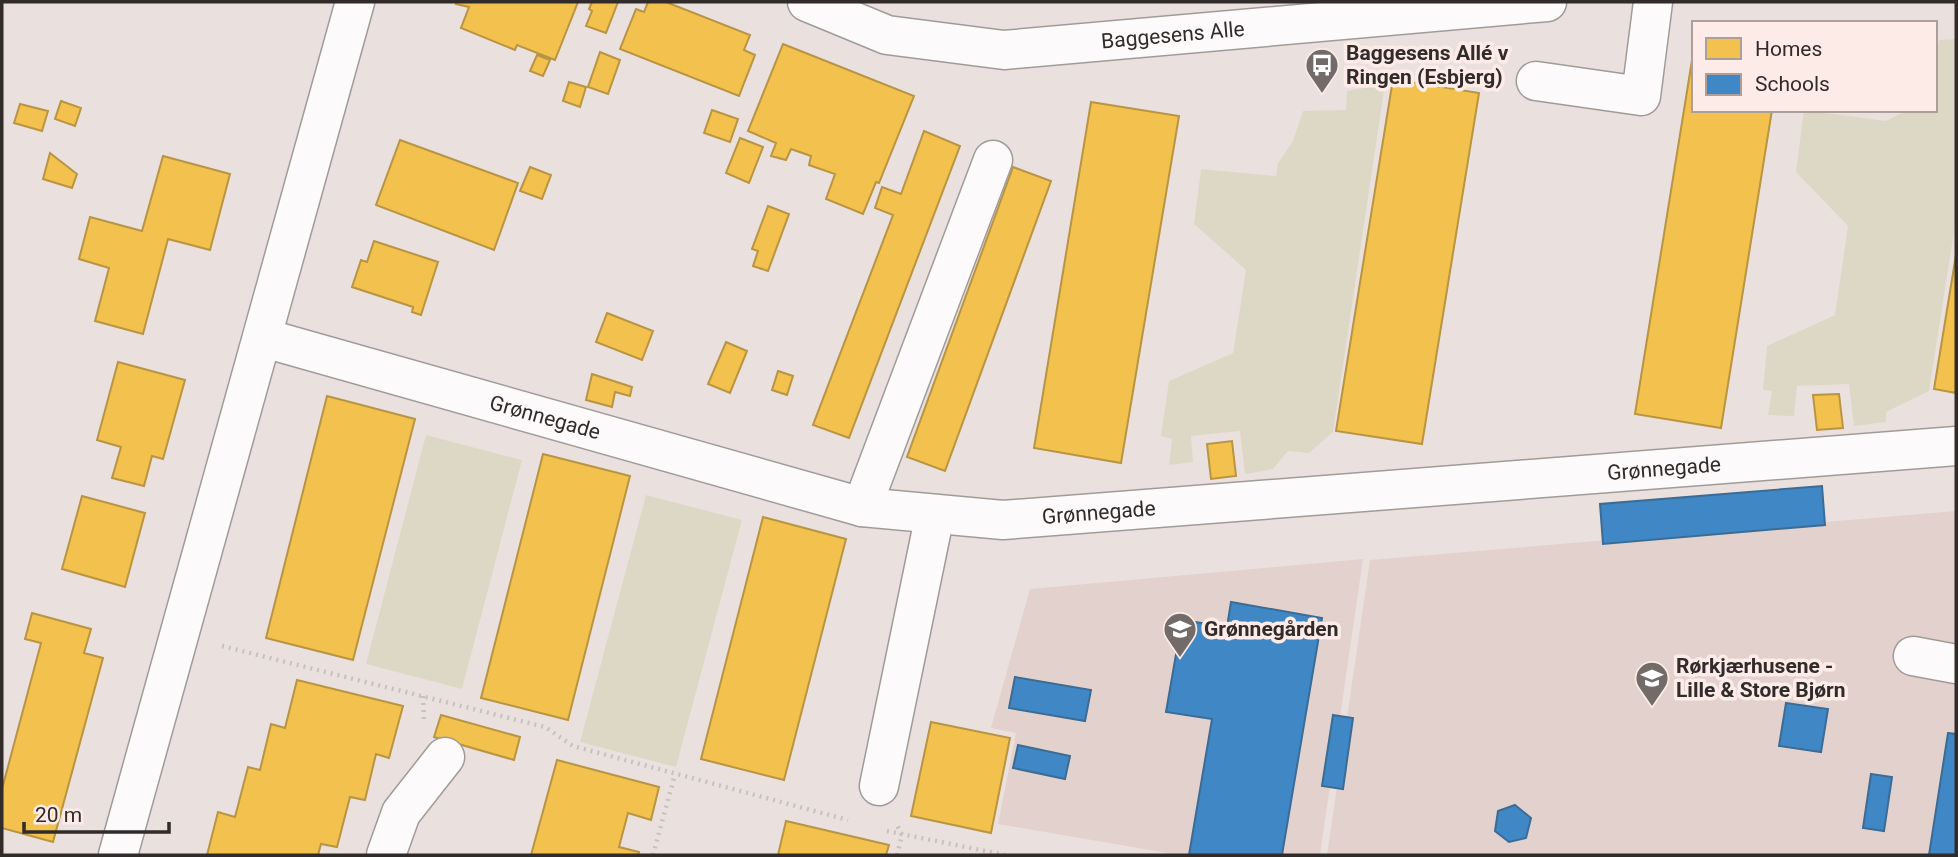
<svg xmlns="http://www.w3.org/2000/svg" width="1958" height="857" font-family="Roboto,sans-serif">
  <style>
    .built { fill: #e3d1cd }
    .green { fill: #ddd8c6 }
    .homes { fill: #f2c14e; stroke: #b89443; stroke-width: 2 }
    .schools { fill: #3f88c5; stroke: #3b6c96; stroke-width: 2 }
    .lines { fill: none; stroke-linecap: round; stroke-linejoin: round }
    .minor-casing { stroke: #a19b98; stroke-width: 41 }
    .path { stroke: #c6c2c1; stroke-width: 4.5; stroke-dasharray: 2 5; stroke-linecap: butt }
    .minor { stroke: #fcfafa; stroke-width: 38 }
    .labels { text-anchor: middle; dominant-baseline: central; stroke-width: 7; stroke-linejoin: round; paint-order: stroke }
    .street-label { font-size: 21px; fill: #312b29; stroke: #fcebe7 }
    .poi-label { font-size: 21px; font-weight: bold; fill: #312b29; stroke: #fcebe7; text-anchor: start }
  </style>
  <rect width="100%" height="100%" fill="#eae1de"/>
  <path class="built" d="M1956,511V855H1327L1370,560Z
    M1363,559L1320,855H1167V853L998,824L1016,733L991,728L1030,589Z"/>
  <path class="green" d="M1956,39V219L1929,391L1886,412V422L1854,426L1849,384L1797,386L1794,416L1768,415L1772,391L1763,390L1767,346L1835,315L1848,226L1796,172L1804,110L1886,121L1907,110H1935V55L1939,40Z
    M1385,84L1333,432L1309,453L1288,451L1273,469L1245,474L1240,431L1191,436L1193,462L1169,465L1172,439L1161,436L1169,381L1233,353L1246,270L1194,224L1201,169L1276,176L1278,163L1293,141L1303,111L1346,110L1347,91Z
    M426,435L522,460L462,689L366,664Z
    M646,495L742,520L676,767L580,742Z"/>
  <path class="homes" d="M457,2H578L555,60L517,45L515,50L461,28L469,7L456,4Z
    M592,2H618L606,33L586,26L592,11L589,9Z
    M648,2H666L750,35L744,50L755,55L739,96L620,49L636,9L644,12Z
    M783,44L914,96L879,183L876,182L863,214L826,199L835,174L809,165L811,156L791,149L786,160L771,156L776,143L748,131Z
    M600,52L620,60L608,94L588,87Z
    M1693,54L1694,110H1772L1721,428L1635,414Z
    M537,55L550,60L543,76L530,71Z
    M1393,79L1479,93L1422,444L1336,431Z
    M569,82L586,87L580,107L563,101Z
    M61,101L81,108L75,126L55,119Z
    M1091,102L1179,116L1121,463L1034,448Z
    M20,104L48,111L42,131L14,123Z
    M712,110L738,119L730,142L704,133Z
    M924,131L960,146L849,438L813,425L893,215L875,208L882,187L901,194Z
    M740,138L763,147L749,183L726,173Z
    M400,140L518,183L494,250L376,205Z
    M50,153L77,174L72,188L43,179Z
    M163,156L230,174L210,250L168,239L143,334L95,321L109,268L79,259L90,217L142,231Z
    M530,167L551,175L542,199L520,191Z
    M1013,167L1051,181L945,471L907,457Z
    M768,206L789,214L768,271L753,266L758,251L752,249Z
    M374,241L438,262L421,315L412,312L413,307L352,287L361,260L367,262Z
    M1956,255V393L1934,389Z
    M607,313L653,331L642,360L596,342Z
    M726,342L747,351L730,393L708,384Z
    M118,362L185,380L163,459L152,456L144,486L112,478L121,447L97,440Z
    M778,371L793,376L787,395L772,390Z
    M592,374L632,387L630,396L615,392L612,407L586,400Z
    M1839,394L1843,428L1817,430L1813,395Z
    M327,396L415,419L353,660L266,638Z
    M1232,441L1236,476L1211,479L1207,444Z
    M543,454L630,476L568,720L481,698Z
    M82,496L145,513L125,587L62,569Z
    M763,517L846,539L784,780L701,759Z
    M32,613L91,629L84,653L103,658L53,842L2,828V789L41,643L25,639Z
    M297,680L403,706L389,758L376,754L365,800L350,797L337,847L321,844L318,855H207L218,812L235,817L248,767L260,770L271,724L285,728Z
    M441,715L520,737L514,760L434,737Z
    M931,722L1010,738L991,833L911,816Z
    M557,760L659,787L651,820L628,813L619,847L639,852L638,855H531Z
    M786,821L889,845L886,855H778Z"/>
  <path class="schools" d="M1822,486L1825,525L1603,544L1600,504Z
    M1231,602L1322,618L1282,855H1189L1212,719L1166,712L1182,620L1227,627Z
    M1015,677L1091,690L1085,721L1009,708Z
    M1786,703L1828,709L1821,752L1779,746Z
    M1333,715L1353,718L1343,789L1322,786Z
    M1948,733L1956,734V855H1929Z
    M1018,745L1070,756L1065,779L1013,768Z
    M1871,774L1892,777L1884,831L1863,828Z
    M1515,805L1531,818L1526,838L1509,842L1495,831L1498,811Z"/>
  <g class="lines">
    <defs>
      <g id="minor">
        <path id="s1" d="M807,2L887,35L1004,50L1547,2"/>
        <path d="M1536,81L1641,96L1653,2"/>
        <path id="s2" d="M264,338L862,507L1003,520L1956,446"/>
        <path d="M862,507L993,160"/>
        <path d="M1913,656L1956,664"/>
        <path d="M879,786L935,514"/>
        <path d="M118,855L355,2"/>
        <path d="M386,855L401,813L445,757"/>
      </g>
    </defs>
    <use href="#minor" class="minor-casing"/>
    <path class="path" d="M222,646L545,727L573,746L848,820
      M423,696L424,720
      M887,831L1005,855
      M653,855L675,774
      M897,855L902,835L897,825"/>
    <use href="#minor" class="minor"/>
  </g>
  <defs>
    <symbol id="bus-pin" viewBox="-11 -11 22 30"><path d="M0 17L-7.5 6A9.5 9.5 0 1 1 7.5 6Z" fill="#726b68" stroke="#fcebe7"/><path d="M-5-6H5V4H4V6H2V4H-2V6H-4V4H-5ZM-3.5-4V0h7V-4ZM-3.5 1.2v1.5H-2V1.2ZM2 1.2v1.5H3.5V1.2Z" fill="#fff"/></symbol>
    <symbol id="school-pin" viewBox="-11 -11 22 30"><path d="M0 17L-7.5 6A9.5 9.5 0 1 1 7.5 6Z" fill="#726b68" stroke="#fcebe7"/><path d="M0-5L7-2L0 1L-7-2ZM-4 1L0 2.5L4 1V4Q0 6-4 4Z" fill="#fff"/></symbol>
  </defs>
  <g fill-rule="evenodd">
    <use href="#bus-pin" x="1303" y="46" width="38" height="52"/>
    <use href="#school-pin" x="1161" y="610" width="38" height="52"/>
    <use href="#school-pin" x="1633" y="659" width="38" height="52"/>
  </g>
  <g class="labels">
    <g class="street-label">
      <text stroke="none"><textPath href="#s1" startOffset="374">Baggesens Alle</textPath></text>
      <text stroke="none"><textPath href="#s2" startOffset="292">Grønnegade</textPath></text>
      <text stroke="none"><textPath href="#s2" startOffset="1426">Grønnegade</textPath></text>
      <text stroke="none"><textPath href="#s2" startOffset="859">Grønnegade</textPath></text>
    </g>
    <g class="poi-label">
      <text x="1346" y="53">Baggesens Allé v<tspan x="1346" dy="24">Ringen (Esbjerg)</tspan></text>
      <text x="1204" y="629">Grønnegården</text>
      <text x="1676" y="666">Rørkjærhusene -<tspan x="1676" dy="24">Lille &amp; Store Bjørn</tspan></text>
    </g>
  </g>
  <rect width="1958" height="857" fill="none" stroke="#312b29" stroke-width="7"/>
  <rect x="1692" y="21" width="245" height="91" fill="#fcebe7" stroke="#ab9e9b" stroke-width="2"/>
  <rect x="1706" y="38" width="35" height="21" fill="#f2c14e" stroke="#ab9e9b" stroke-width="2"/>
  <text x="1755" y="56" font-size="21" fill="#312b29">Homes</text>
  <rect x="1706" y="74" width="35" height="21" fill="#3f88c5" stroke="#ab9e9b" stroke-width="2"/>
  <text x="1755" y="91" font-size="21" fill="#312b29">Schools</text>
  <path d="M24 822v10h145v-10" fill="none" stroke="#312b29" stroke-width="3.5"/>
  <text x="35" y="822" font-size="21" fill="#312b29" stroke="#fcebe7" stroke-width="5" paint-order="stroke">20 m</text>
</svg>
